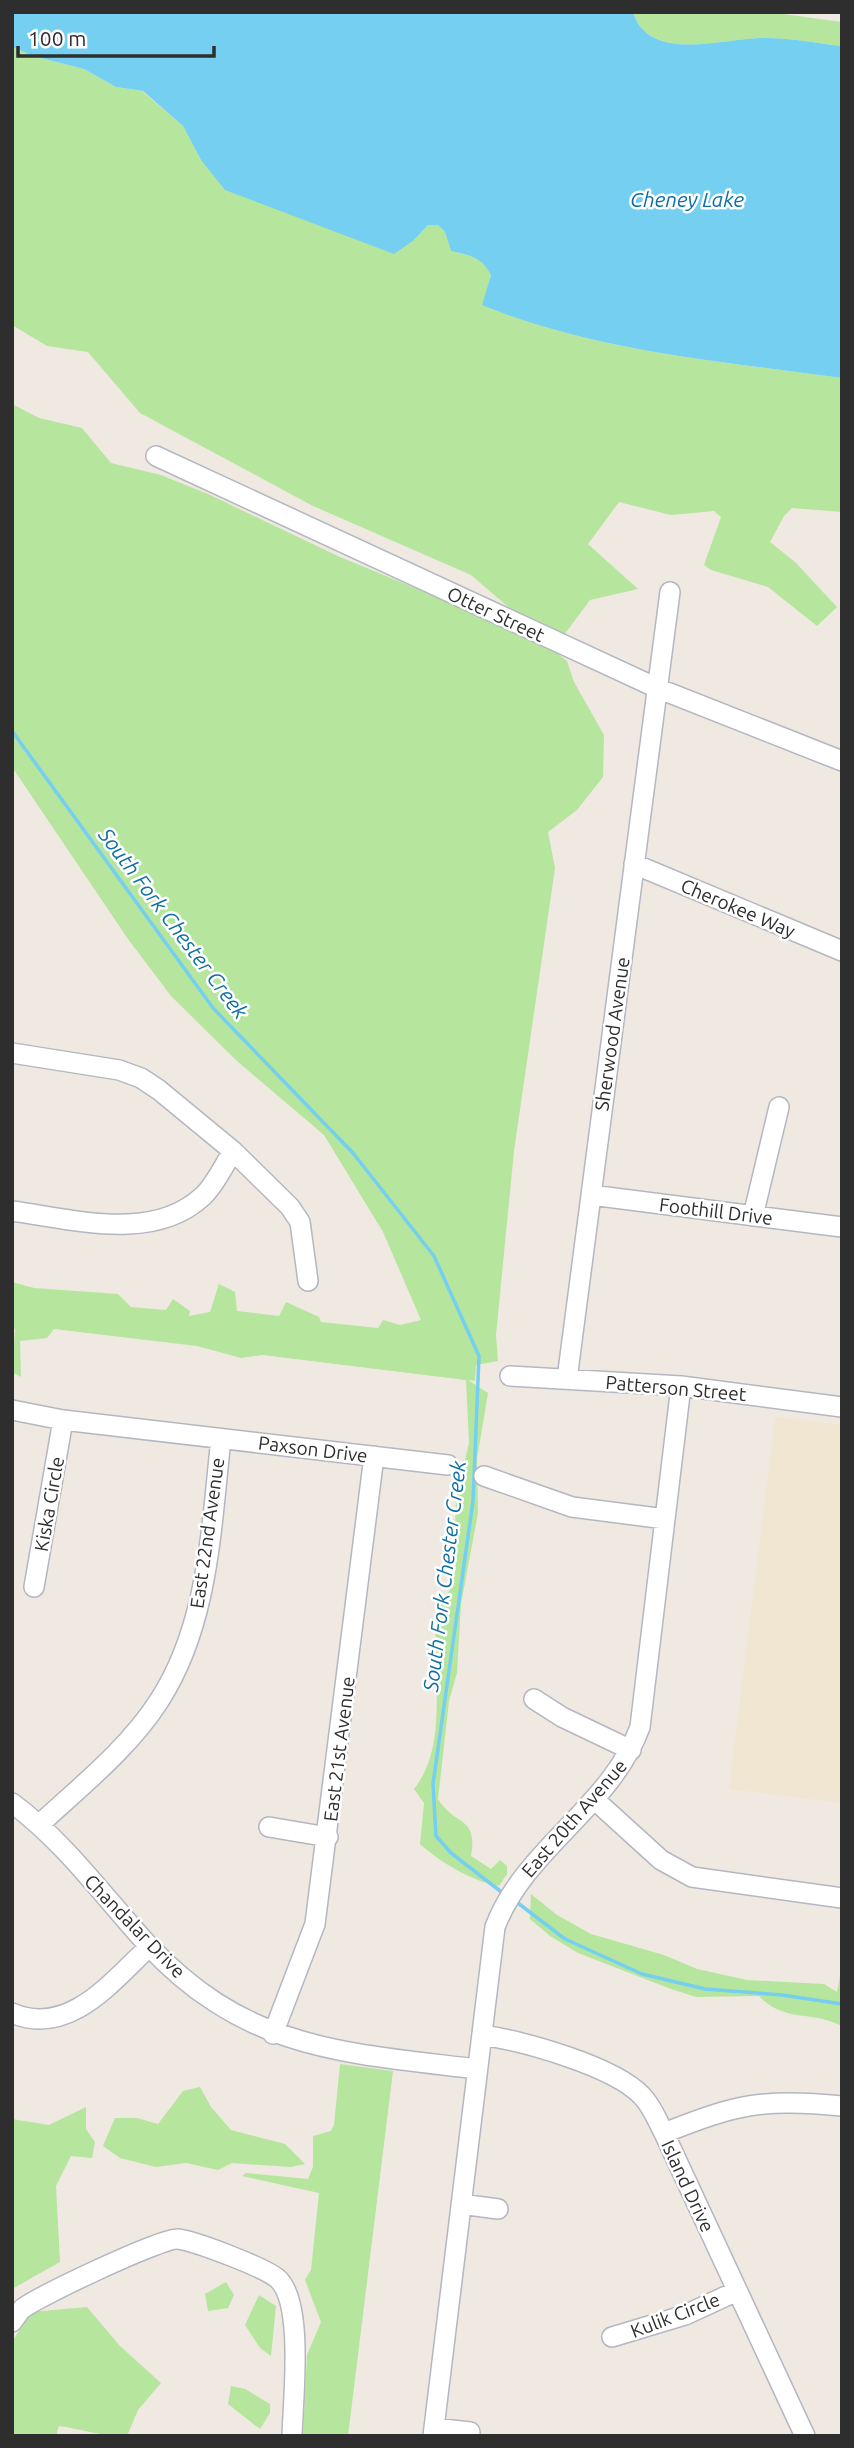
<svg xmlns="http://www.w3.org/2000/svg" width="854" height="2448" font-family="Ubuntu,sans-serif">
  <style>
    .education { fill: #f0e6d1 }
    .green { fill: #b6e59e }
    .water { fill: #75cff0 }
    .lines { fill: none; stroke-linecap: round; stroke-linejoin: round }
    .stream { stroke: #75cff0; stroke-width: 3.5 }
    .minor-casing { stroke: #b4b7c1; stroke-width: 22 }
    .minor { stroke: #fff; stroke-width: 19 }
    .labels { text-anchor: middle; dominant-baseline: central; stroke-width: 5; stroke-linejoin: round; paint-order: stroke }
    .street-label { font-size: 19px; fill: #2e2e2e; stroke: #fff }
    .water-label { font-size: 21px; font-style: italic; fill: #0d6fa3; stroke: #fff }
  </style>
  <rect width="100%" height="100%" fill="#efe9e1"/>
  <path class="education" d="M775,1417L842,1425V1803L729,1789Z"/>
  <path class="green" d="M633,12H768L842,22V46C815,43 787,37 760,38C720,39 650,63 633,12Z
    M12,47L33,56L84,69L116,87L142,91L183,126L201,160L414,240L428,225H438L445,232L451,251C469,255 481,257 491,274L483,305C596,352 721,361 842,378V512L792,508L784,516L770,542L795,562L837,607L817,626L768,587L711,570L704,565L721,517L714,511L671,515L619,502L588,544L638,589L590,600L564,635L513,611L471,575L313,506L140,413L88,352L47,346L12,325Z
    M12,404L39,418L82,428L111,463L161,475L208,494L340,557L541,640L567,661L574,682L604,735L603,777L577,810L548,832L555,868L514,1151L496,1335L498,1361L476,1365L475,1381L468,1380L488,1393L477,1459L478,1513L461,1604L457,1673L449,1701L438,1799C455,1827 478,1815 471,1856L491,1869L500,1860L507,1866V1874L499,1886C472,1881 441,1863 420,1844L424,1803L414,1789C451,1743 430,1666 437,1612C438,1602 447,1597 450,1589C458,1574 456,1548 458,1531L455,1527L456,1498L469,1443L466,1380L262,1355L241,1358L197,1346L54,1329L47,1338L20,1341L21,1377L12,1372L15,1329L12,1328V1282L34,1288L118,1294L131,1307L166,1310L173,1299L190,1311L189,1316L210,1312L219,1284L235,1292L237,1311L279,1316L286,1302L319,1317L321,1322L378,1328L383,1320L400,1325L421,1320L383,1232L324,1135L237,1061L171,996L128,939L12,767Z
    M531,1894L557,1915L591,1934L664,1955L697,1969L747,1980L824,1984L837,1992L842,1965V2026C811,2010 785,2023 759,1996L696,1997L671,1989L578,1953L550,1936L530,1919Z
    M340,2064L393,2071L348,2436H303L307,2355L321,2322L305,2280L311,2270L319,2193L242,2176L246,2173L308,2179L313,2167V2136L331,2131L334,2125Z
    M200,2087L211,2107L231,2130L285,2144L305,2164L291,2167L232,2163L218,2170L186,2163L156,2167L120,2158L103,2146L115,2118H137L158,2124L183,2091Z
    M86,2107V2129L95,2142L92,2158L71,2156L56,2186L60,2262L12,2289V2119L49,2125Z
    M226,2282L234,2295L228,2308L208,2311L205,2294Z
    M259,2295L276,2306L271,2356L260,2348L245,2325Z
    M87,2307L120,2346L161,2383L138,2410L127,2436C100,2436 85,2430 59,2426L56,2436H12V2342L31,2312Z
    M231,2386L245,2389L270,2404V2413L260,2429L228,2404Z"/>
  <path class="water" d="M12,12H633C649,63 721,39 760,38C787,37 815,43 842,46V378C721,361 596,352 482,305L491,275C482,257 469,255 451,251L445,232L438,225H428L414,240L394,254L225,190L201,160L183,126L143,91L116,87L84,69L33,56L12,47Z"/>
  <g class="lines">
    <path class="stream" d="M12,731L213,1008L353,1153L434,1256L479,1356L473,1501L433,1784L436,1836L451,1853L504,1894
      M514,1900L565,1939L642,1974L705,1989L782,1995L842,2004"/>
    <defs>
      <path id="minor" d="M156,456L657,688L842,761
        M634,864L842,951
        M12,1053L119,1070L141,1078L159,1090L233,1151L290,1207L300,1222L308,1281
        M591,1195L842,1227
        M12,1211C73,1219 153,1243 203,1196C215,1185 224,1165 233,1151
        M753,1216L779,1107
        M510,1376L681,1386L842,1407
        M567,1379L670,592
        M12,1410L63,1420L448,1465
        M484,1476L572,1507L665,1519
        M34,1587L63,1420
        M534,1699L562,1717L631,1750
        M595,1800L661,1860L692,1877L842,1898
        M12,1803C65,1842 104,1897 148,1945C246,2050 344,2053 477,2069
        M40,1824C82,1785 128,1749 159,1701C209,1624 211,1527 221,1439
        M269,1827L328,1837
        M12,2013C69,2038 113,1980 149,1947
        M273,2034L315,1924L374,1456
        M482,2035C523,2041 614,2066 642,2096C652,2106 657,2120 664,2133L805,2436
        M664,2133C737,2104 763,2098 842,2106
        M461,2204L498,2209
        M12,2322C15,2318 19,2312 22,2309C37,2297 163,2237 178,2239C195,2241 266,2268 278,2279C304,2303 293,2400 292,2436
        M612,2337L685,2315L737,2291
        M434,2428L470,2432
        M433,2436L495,1927C525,1848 611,1807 640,1727L681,1386"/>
    </defs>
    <use href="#minor" class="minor-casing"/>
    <use href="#minor" class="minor"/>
  </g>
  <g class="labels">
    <g class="street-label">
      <text transform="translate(496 614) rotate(25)">Otter Street</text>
      <text transform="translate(738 908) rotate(23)">Cherokee Way</text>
      <text transform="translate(612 1034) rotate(-82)">Sherwood Avenue</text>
      <text transform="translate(716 1211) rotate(7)">Foothill Drive</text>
      <text transform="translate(676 1388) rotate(5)">Patterson Street</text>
      <text transform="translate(313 1449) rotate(7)">Paxson Drive</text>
      <text transform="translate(49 1504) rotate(-80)">Kiska Circle</text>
      <text transform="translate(207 1533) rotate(-82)">East 22nd Avenue</text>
      <text transform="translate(339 1749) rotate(-83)">East 21st Avenue</text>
      <text transform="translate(574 1818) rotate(-49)">East 20th Avenue</text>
      <text transform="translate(135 1926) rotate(46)">Chandalar Drive</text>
      <text transform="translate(688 2186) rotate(65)">Island Drive</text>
      <text transform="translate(675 2315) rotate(-21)">Kulik Circle</text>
    </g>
    <g class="water-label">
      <text x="687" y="199">Cheney Lake</text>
      <text transform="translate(174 923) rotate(53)">South Fork Chester Creek</text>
      <text transform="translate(444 1576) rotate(-83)">South Fork Chester Creek</text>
    </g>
  </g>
  <rect width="854" height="2448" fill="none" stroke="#2e2e2e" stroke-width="28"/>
  <path d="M18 46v10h196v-10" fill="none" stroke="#2e2e2e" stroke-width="3.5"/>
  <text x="28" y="46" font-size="21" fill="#2e2e2e" stroke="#ffffff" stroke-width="5" paint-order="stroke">100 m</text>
</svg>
